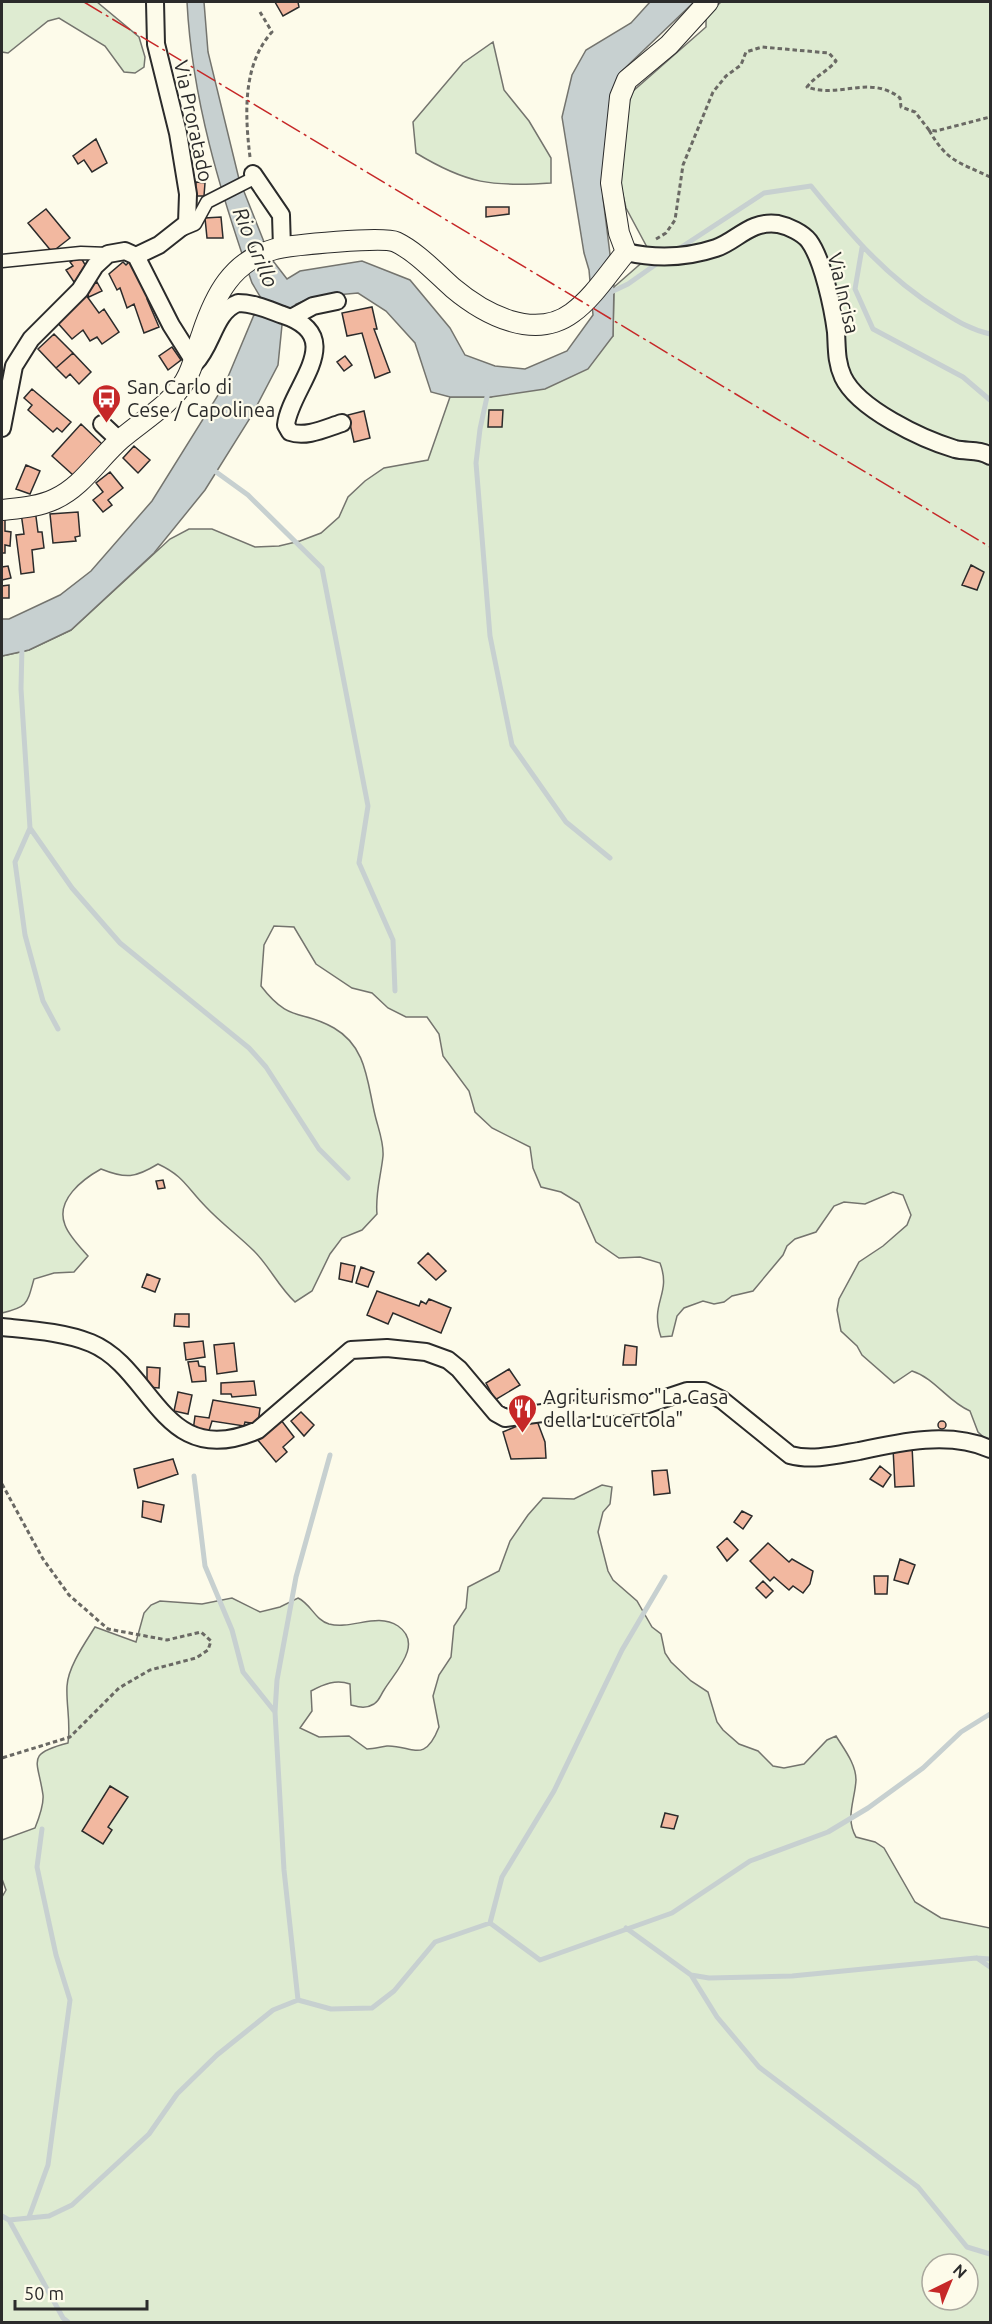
<svg xmlns="http://www.w3.org/2000/svg" width="992" height="2324" font-family="Ubuntu,sans-serif">
  <style>
    .green { fill: #deebd1; stroke: #74746e; stroke-width: 1.5; fill-rule: evenodd }
    .water { fill: #c7d0d0; stroke: #74746e; stroke-width: 1.5 }
    .lines { fill: none; stroke-linecap: round; stroke-linejoin: round }
    .stream { stroke: #c7d0d0; stroke-width: 5 }
    .building { fill: #f2b8a0; stroke: #2b2b2b; stroke-width: 1.5 }
    .pedestrian-casing { stroke: #2b2b2b; stroke-width: 15 }
    .minor-casing { stroke: #2b2b2b; stroke-width: 20 }
    .tertiary-casing { stroke: #2b2b2b; stroke-width: 22 }
    .path { stroke: #6a6964; stroke-width: 3; stroke-dasharray: 4.5 3; stroke-linecap: butt }
    .pedestrian { stroke: #fdfbea; stroke-width: 12 }
    .minor { stroke: #fdfbea; stroke-width: 16 }
    .tertiary { stroke: #fdfbea; stroke-width: 20 }
    .power { stroke: #c62828; stroke-width: 1.5; stroke-dasharray: 21 4.5 3 4.5; stroke-linecap: butt }
    .labels { text-anchor: middle; dominant-baseline: central; stroke-width: 4.5; stroke-linejoin: round; paint-order: stroke }
    .street-label { font-size: 20px; fill: #2b2b2b; stroke: #fdfbea }
    .poi-label { font-size: 20px; fill: #2b2b2b; stroke: #fdfbea; text-anchor: start }
    .water-label { font-size: 21px; font-style: italic; fill: #2b2b2b; stroke: #fdfbea }
  </style>
  <rect width="100%" height="100%" fill="#fdfbea"/>
  <path class="green" d="M2,2H97L139,37L145,57L144,67L135,73L124,72L105,46L59,18L48,21L8,53L2,52Z
    M721,2H990V1443L978,1432L970,1411C948,1402 935,1378 912,1371L894,1383L862,1355L857,1346L841,1331L837,1310L839,1299L859,1262L883,1246L907,1225L911,1215L903,1195L893,1192L865,1204L844,1202L834,1206L816,1232L795,1239L787,1246L783,1255L753,1291L732,1296L724,1302L714,1304L703,1301L684,1308L677,1316L672,1336L661,1337C649,1302 672,1295 660,1263L640,1257L619,1258L596,1242L579,1203L561,1192L541,1187L533,1168L530,1147L492,1128L475,1112L469,1091L443,1056L439,1034L427,1017H406L388,1008L372,993L352,988L316,964L294,927L274,926L264,945L261,986C290,1024 302,1009 334,1028C367,1047 367,1082 375,1115C378,1128 384,1142 383,1156C381,1176 375,1193 377,1214L362,1230L342,1238L330,1254L312,1291L295,1302C278,1286 270,1267 254,1251C239,1236 221,1223 206,1207C187,1188 184,1176 158,1164C135,1178 126,1179 101,1169C83,1179 55,1200 65,1225C69,1236 80,1247 88,1256L74,1272L54,1273L34,1279C27,1304 28,1307 2,1313V656L29,650L71,630L170,539L189,529H212L255,547L279,546L300,541L321,533L339,517L348,497L365,481L384,468L428,460L450,397H491L613,336L614,287L654,252L648,249L626,208L619,178L621,131L632,92L706,27V16Z
    M493,42L504,90L529,121L551,158V183C492,187 467,184 416,153L413,122L463,63Z
    M602,1485L612,1487L610,1504L603,1512L598,1532L608,1571L613,1580L637,1601L652,1627L661,1634L665,1653L671,1662L691,1681L708,1692L717,1722L723,1730L739,1744L758,1751L773,1766L784,1768L804,1764L827,1740L836,1736C844,1749 856,1764 856,1780C855,1800 845,1818 856,1837L875,1842L884,1848L915,1902L941,1918L990,1928V2322H2V1897L6,1890L2,1879V1840L35,1828C39,1818 44,1805 43,1795C38,1760 25,1754 68,1743C71,1723 66,1705 67,1686C68,1667 85,1643 95,1627L136,1642L144,1613L151,1605L160,1601L202,1604L232,1598L260,1612L280,1607L298,1598C311,1604 315,1620 329,1624C352,1630 377,1612 398,1626C424,1644 395,1672 384,1690C380,1696 380,1700 374,1704C366,1709 359,1707 351,1705L350,1684C336,1679 324,1684 311,1691L312,1711L300,1728L319,1737L349,1736L367,1749C374,1749 380,1747 387,1746C412,1745 424,1765 439,1727L433,1696L439,1675L451,1657L454,1626L466,1608L468,1587L499,1571L510,1541L528,1515L543,1498L574,1499ZM932,2264H968V2300H932Z"/>
  <path class="water" d="M187,2H204L208,52L239,179L270,257L287,279L300,271L362,261L410,280L450,328L465,355L495,366L525,369L567,351L593,315L589,270L584,253L562,117L572,75L586,50L631,23L650,2H694L621,72L614,94L605,148L603,198L614,286L613,336L588,369L545,389L491,397H450L431,392L415,343L386,311L358,293L314,297L296,304L282,325L278,365L252,415L205,490L154,553L71,630L29,650L2,656V619H9L60,595L91,571L152,501L225,384L261,298L252,283C220,191 192,99 187,2Z"/>
  <g class="lines">
    <path class="stream" d="M862,248L855,289L873,329L963,377L990,400
      M677,250L764,193L811,186C851,235 886,277 941,311C957,321 971,330 990,334
      M609,293L628,284L662,260
      M488,392L480,429L476,463L490,636L512,745L566,822L610,858
      M212,469L248,495L322,568L368,806L359,863L393,940L395,991
      M22,646L21,689L30,828L72,888L120,943L249,1048L266,1067L319,1149L348,1178
      M30,828L15,862L25,935L43,1001L58,1029
      M194,1476L205,1566L232,1630L243,1672L275,1712
      M490,1923L502,1877L554,1791L622,1650L665,1577
      M626,1928L691,1975L717,2017L759,2067L918,2187L967,2247L990,2254
      M977,1958L990,1967
      M691,1975L709,1978L792,1976L976,1958L990,1959
      M298,2000L284,1870L275,1712L277,1680L296,1577L330,1455
      M2,2216L9,2220L63,2318L68,2322
      M29,2217L48,2165L70,2000L56,1955L37,1867L42,1829
      M9,2220L49,2216L72,2205L149,2134L177,2094L217,2055L273,2010L298,2000L331,2009L372,2008L394,1991L435,1942L490,1923L540,1960L672,1913L750,1861L828,1832L868,1808L923,1768L961,1732L990,1714"/>
  </g>
  <path class="building" d="M275,2H298L299,7L283,16Z
    M96,139L107,163L92,172L84,160L78,164L73,156Z
    M196,182L205,183L204,196H195Z
    M486,207H509V214L486,217Z
    M46,209L70,238L52,252L28,223Z
    M221,217L223,238H207L205,218Z
    M80,256L87,268L80,273L83,277L74,282L66,270L73,266L70,262Z
    M131,260L152,297L147,299L159,327L144,333L134,304L127,308L120,288L117,290L109,274L123,262L126,265Z
    M97,282L102,291L89,297L85,288Z
    M86,295L99,313L104,309L119,332L102,344L97,337L90,341L83,330L72,339L56,321Z
    M372,307L377,329H374L390,372L375,378L362,333L347,336L342,313Z
    M54,334L73,353L56,368L38,349Z
    M172,347L181,360L168,370L159,356Z
    M73,353L91,372L79,384L70,374L66,378L56,368Z
    M345,356L352,365L344,371L337,362Z
    M32,389L71,422L62,432L57,428L53,432L28,410L32,405L24,398Z
    M489,410H503L502,427H488Z
    M364,411L370,438L354,442L348,415Z
    M81,424L102,444L73,475L52,456Z
    M134,446L150,460L138,473L123,458Z
    M26,465L40,471L30,494L16,489Z
    M110,472L123,488L108,500L112,505L103,512L93,500L103,492L96,483Z
    M35,509L38,532H42L44,548L32,550L34,572L21,574L16,535L24,534L21,513Z
    M78,512L80,536L75,537L76,541L53,543L50,514Z
    M2,514H5V531L11,532L10,546L5,545V553H2Z
    M971,565L984,572L977,590L962,585Z
    M8,566L11,578L2,580V567Z
    M9,585V598H2V586Z
    M163,1180L165,1188L158,1189L156,1181Z
    M428,1253L446,1271L436,1280L418,1263Z
    M341,1263L355,1266L352,1282L339,1279Z
    M361,1267L374,1272L368,1287L356,1283Z
    M147,1274L160,1279L155,1292L142,1287Z
    M377,1291L419,1306L421,1301L426,1304L429,1299L451,1308L441,1333L393,1313L388,1324L367,1315Z
    M175,1314H189V1327L174,1326Z
    M203,1341L205,1357L186,1360L184,1343Z
    M234,1343L237,1371L217,1374L214,1345Z
    M625,1345L637,1347L636,1365H623Z
    M198,1361L199,1366L205,1367L206,1381L192,1382L188,1362Z
    M147,1367L160,1368L159,1388L147,1387Z
    M509,1369L520,1385L495,1400L486,1383Z
    M254,1381L256,1395L232,1397L231,1394H221V1383Z
    M178,1392L192,1395L188,1414L174,1411Z
    M213,1400L260,1408L258,1424L245,1422L244,1426L212,1421L208,1434L193,1431L195,1416L209,1418Z
    M301,1412L314,1425L304,1436L291,1421Z
    M536,1418L545,1442L546,1458L511,1459L503,1432Z
    M281,1420L294,1437L283,1447L287,1452L276,1462L257,1439Z
    M938 1425a4 4 0 1 1 8 0a4 4 0 1 1-8 0Z
    M912,1446L914,1486L895,1487L893,1448Z
    M173,1459L178,1474L138,1488L134,1469Z
    M880,1466L891,1475L883,1487L870,1479Z
    M667,1470L670,1493L654,1495L652,1471Z
    M143,1501L164,1505L161,1522L142,1517Z
    M742,1511L752,1516L743,1529L734,1522Z
    M727,1538L738,1550L727,1561L717,1547Z
    M768,1543L789,1562L792,1559L813,1571L810,1584L803,1593L793,1586L789,1590L774,1577L770,1581L750,1561Z
    M900,1559L915,1565L908,1584L894,1580Z
    M874,1576H888L887,1594H875Z
    M763,1581L773,1591L766,1598L756,1588Z
    M110,1786L128,1797L108,1827L112,1830L103,1844L82,1831Z
    M665,1813L678,1816L674,1829L661,1827Z"/>
  <g class="lines">
    <defs>
      <path id="pedestrian" d="M183,229L195,224L207,202L254,178
        M2,261L81,253L108,254"/>
      <path id="minor" d="M253,174L281,215L282,248
        M626,252C656,259 686,258 716,248C737,241 750,220 778,224C788,226 803,233 809,241C823,260 833,309 836,332C837,347 836,362 843,377C858,409 922,439 955,449C967,452 980,449 990,456
        M136,256L159,245L187,223L188,194L178,133L156,44L155,2
        M291,318L313,306L337,301
        M102,424L119,440
        M2,428L14,366L31,339L80,290L95,266L108,254L125,251L136,256L171,325L195,363C213,345 214,312 238,303C254,303 269,310 283,315C350,337 290,387 286,425L290,432C306,438 326,428 342,423
        M2,1327C31,1330 64,1332 91,1343C154,1369 162,1472 258,1430L351,1350L387,1348L426,1352L448,1360L459,1369L496,1413L505,1418L565,1410L645,1405L687,1391H704L722,1400L790,1455C812,1461 836,1455 859,1451C900,1442 950,1431 990,1449"/>
      <path id="tertiary" d="M2,510C20,508 38,507 55,499C83,486 98,459 121,439C142,421 171,404 185,381C194,366 196,350 202,334C215,295 232,261 275,249C292,245 383,236 396,242C417,252 436,273 453,288C484,314 534,341 572,313C593,298 610,271 626,252L619,233L611,183L620,97L627,80L669,45L708,2"/>
    </defs>
    <use href="#pedestrian" class="pedestrian-casing"/>
    <use href="#minor" class="minor-casing"/>
    <use href="#tertiary" class="tertiary-casing"/>
    <path class="path" d="M929,130C947,162 959,162 990,177
      M250,157C245,116 242,65 272,32L260,12
      M656,239L666,233L675,220L683,165L713,92L726,76L741,65L746,52L762,47L829,53L836,61C827,72 815,76 807,87C839,99 870,74 900,98L901,107L915,112L929,130L936,131L990,117
      M2,1484L43,1559L69,1595L108,1629L167,1640L201,1632L211,1641L208,1650L196,1658L150,1670L119,1688L70,1737L2,1758"/>
    <use href="#pedestrian" class="pedestrian"/>
    <use href="#minor" class="minor"/>
    <use href="#tertiary" class="tertiary"/>
    <path class="power" d="M84,2L990,547"/>
  </g>
  <defs>
    <symbol id="bus-pin" viewBox="-11 -11 22 30"><path d="M0 17L-7.5 6A9.5 9.5 0 1 1 7.5 6Z" fill="#c62828" stroke="#fdfbea"/><path d="M-5-6H5V4H4V6H2V4H-2V6H-4V4H-5ZM-3.5-4V0h7V-4ZM-3.5 1.2v1.5H-2V1.2ZM2 1.2v1.5H3.5V1.2Z" fill="#fff"/></symbol>
    <symbol id="restaurant-pin" viewBox="-11 -11 22 30"><path d="M0 17L-7.5 6A9.5 9.5 0 1 1 7.5 6Z" fill="#c62828" stroke="#fdfbea"/><path d="M-5-6h1v4h1v-4h1v4h1v-4h1v5L-1.5 .5V6h-2V.5L-5-1ZM5-6V6H3V1.5H1.5Q1.5-4 5-6Z" fill="#fff"/></symbol>
  </defs>
  <g fill-rule="evenodd">
    <use href="#bus-pin" x="90" y="382" width="33" height="45"/>
    <use href="#restaurant-pin" x="506" y="1392" width="33" height="45"/>
  </g>
  <g class="labels">
    <g class="street-label">
      <text transform="translate(194 121) rotate(78)">Via Proratado</text>
      <text transform="translate(844 293) rotate(77)">Via Incisa</text>
    </g>
    <g class="poi-label">
      <text x="127" y="386">San Carlo di<tspan x="127" dy="23">Cese / Capolinea</tspan></text>
      <text x="543" y="1396">Agriturismo "La Casa<tspan x="543" dy="23">della Lucertola"</tspan></text>
    </g>
    <g class="water-label">
      <text transform="translate(256 247) rotate(67)">Rio Grillo</text>
    </g>
  </g>
  <rect width="992" height="2324" fill="none" stroke="#2b2b2b" stroke-width="6"/>
  <g transform="translate(950 2282) rotate(43)"><circle r="28" fill="#fdfbea" stroke="#a9a89e" stroke-width="1.5"/>
  <path d="M0-4.5L10 22L0 15L-10 22Z" fill="#c62828"/>
  <text y="-9" font-size="16" font-weight="bold" text-anchor="middle" fill="#2b2b2b">N</text>
  </g>
  <path d="M15 2300v9h132v-9" fill="none" stroke="#2b2b2b" stroke-width="3"/>
  <text x="24" y="2300" font-size="18" fill="#2b2b2b" stroke="#fdfbea" stroke-width="4.5" paint-order="stroke">50 m</text>
</svg>
